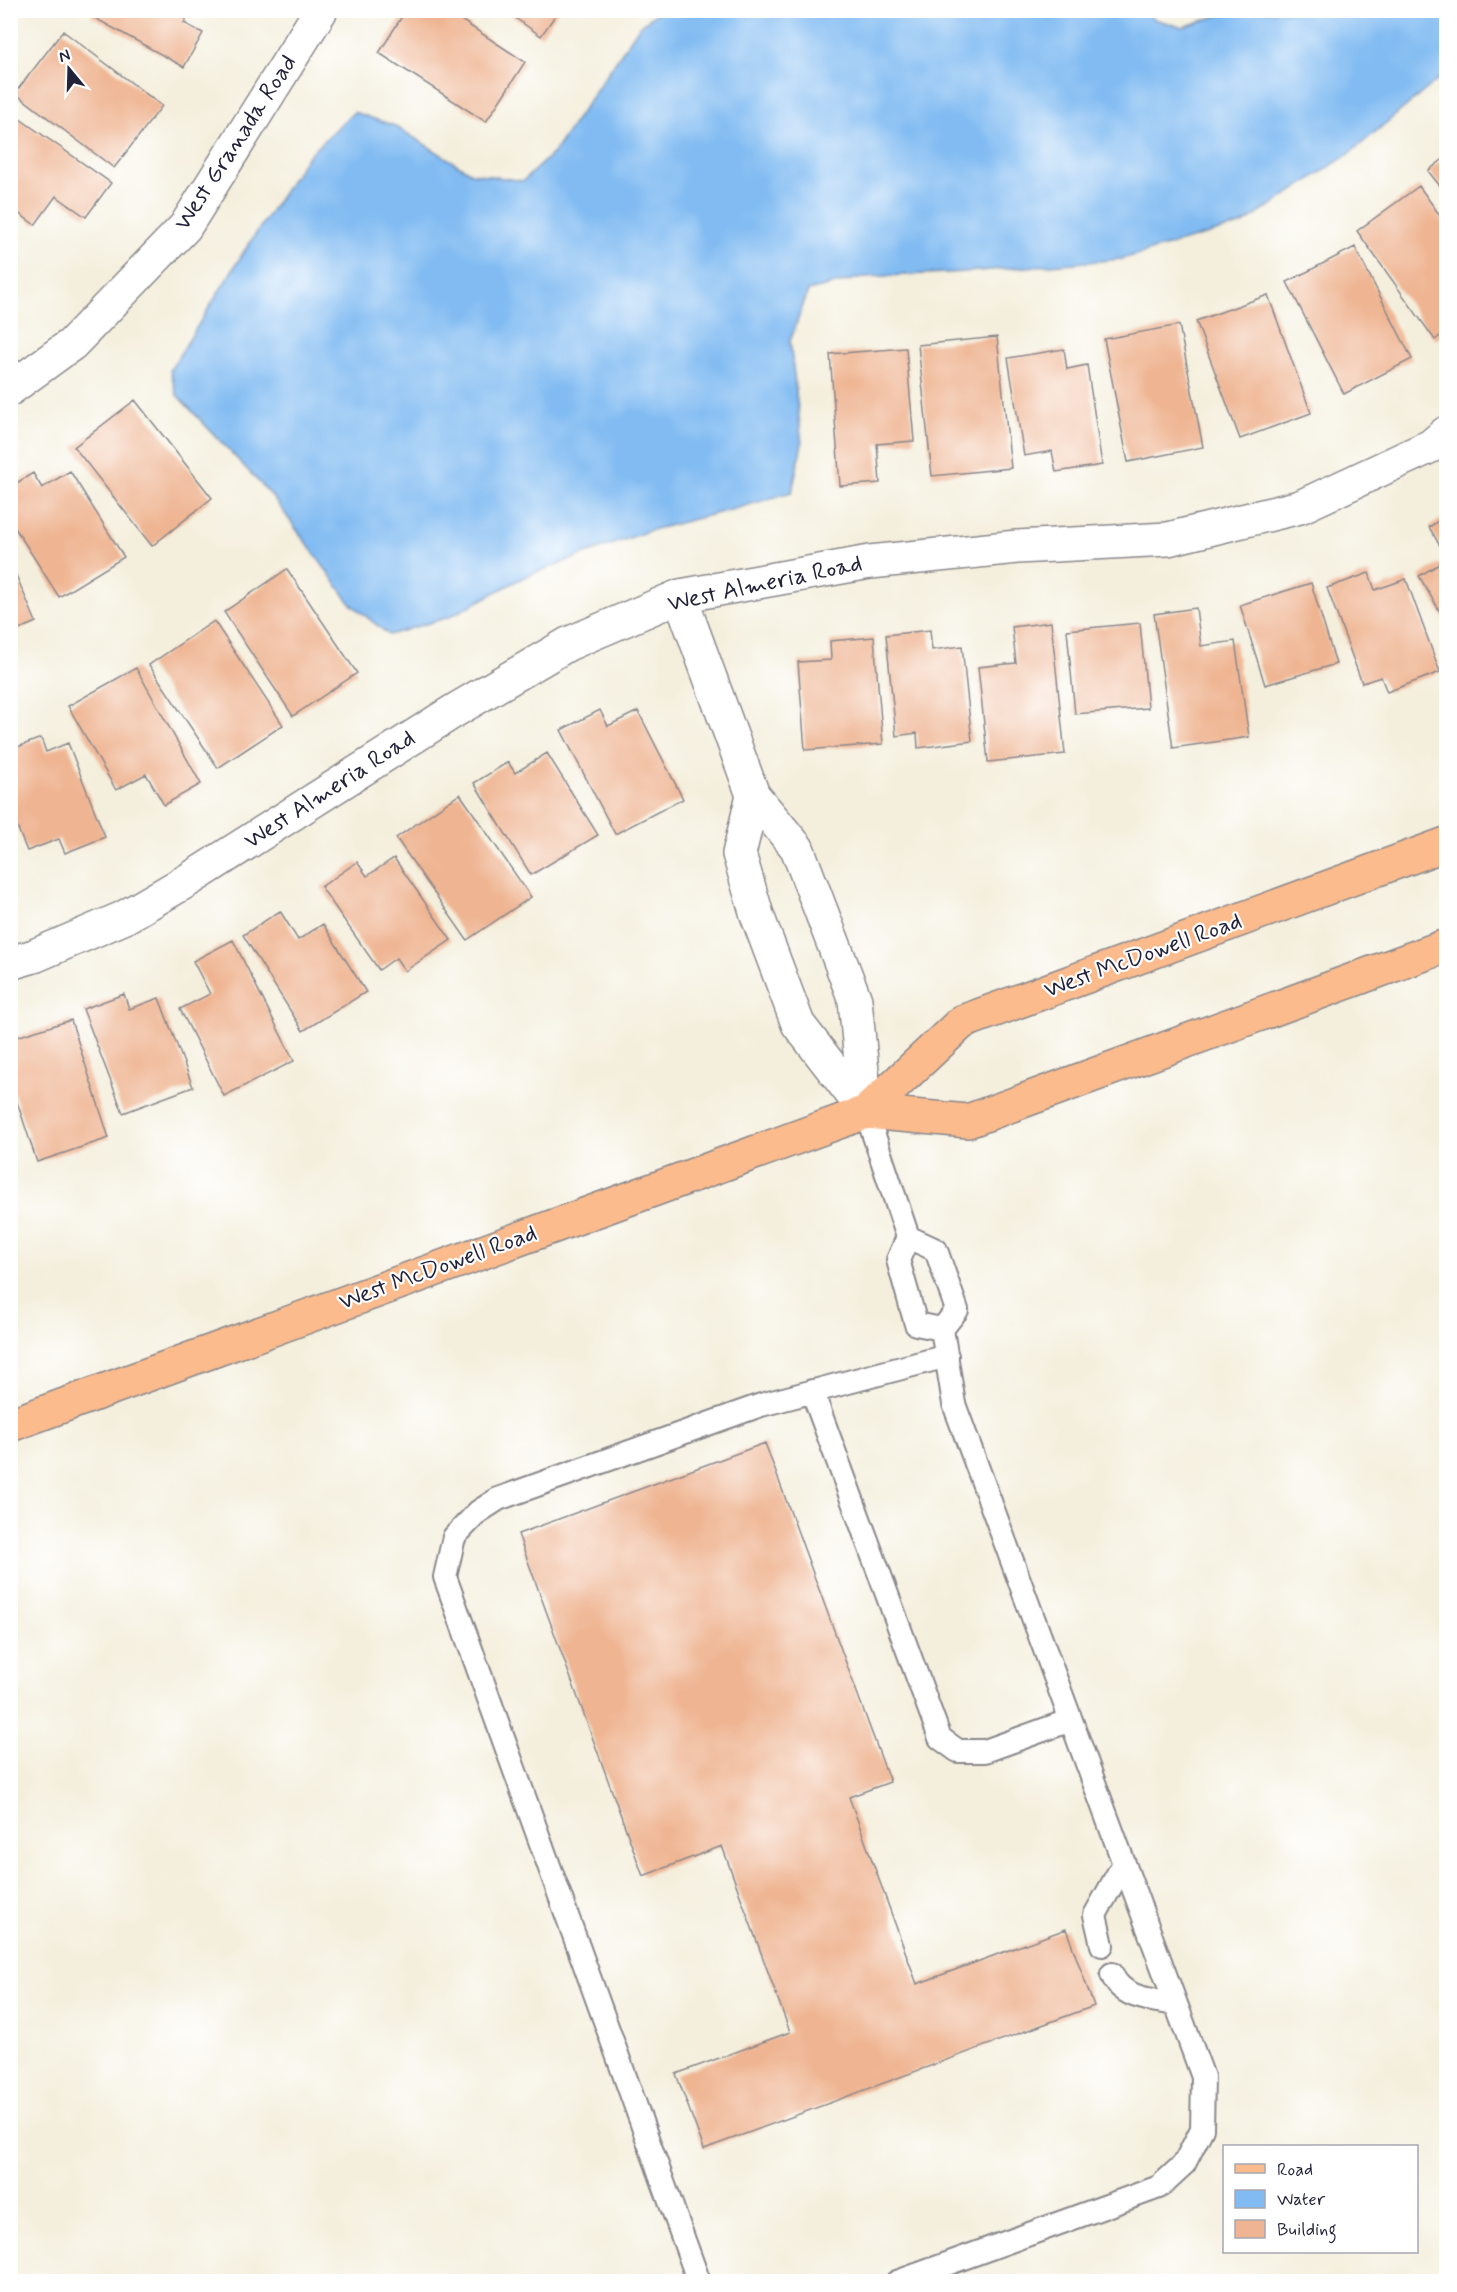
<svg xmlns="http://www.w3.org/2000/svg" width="1457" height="2292" font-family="Mynerve,sans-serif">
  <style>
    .water { fill: #81bbf2; stroke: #526e96; stroke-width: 1.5 }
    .building { fill: #efb593 }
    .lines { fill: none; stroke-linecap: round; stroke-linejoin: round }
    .service-casing { stroke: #8b888c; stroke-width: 26 }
    .minor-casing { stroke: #8b888c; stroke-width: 36 }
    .primary-casing { stroke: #8b888c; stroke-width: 36 }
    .service { stroke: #fff; stroke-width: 22 }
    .minor { stroke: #fff; stroke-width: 33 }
    .primary { stroke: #fbbb8d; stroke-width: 33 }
    .labels { text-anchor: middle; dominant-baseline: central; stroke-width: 4.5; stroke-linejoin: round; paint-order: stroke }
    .street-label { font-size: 24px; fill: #22223b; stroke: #fff }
  </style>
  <rect width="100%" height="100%" fill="#fff"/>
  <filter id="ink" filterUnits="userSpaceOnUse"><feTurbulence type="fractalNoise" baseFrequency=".0167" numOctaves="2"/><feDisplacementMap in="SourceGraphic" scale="12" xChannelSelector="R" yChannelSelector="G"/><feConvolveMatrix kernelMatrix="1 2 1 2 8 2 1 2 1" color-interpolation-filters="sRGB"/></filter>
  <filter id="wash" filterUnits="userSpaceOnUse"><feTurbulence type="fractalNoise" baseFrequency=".008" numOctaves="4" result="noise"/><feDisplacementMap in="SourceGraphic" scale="24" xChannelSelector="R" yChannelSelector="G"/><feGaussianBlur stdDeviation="1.35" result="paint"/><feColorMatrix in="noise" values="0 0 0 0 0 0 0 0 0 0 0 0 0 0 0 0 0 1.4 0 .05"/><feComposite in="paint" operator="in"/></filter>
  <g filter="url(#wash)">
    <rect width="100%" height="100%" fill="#f4efdd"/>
    <path class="water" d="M1142,10L1154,19L1183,27L1232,11H1446V73L1349,154L1243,224L1122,259L966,272L863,277L808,291L790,341L802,444L792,492L738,508L648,531L524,577L449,617L389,635L351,604L272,496L177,395L170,370L245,250L307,157L354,112L395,126L471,173L523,181L554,152L639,27L659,11Z"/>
    <g id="blocks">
      <path class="building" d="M94,10H191L184,23L203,33L184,67L91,16Z
        M406,10H446L525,62L486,122L379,53Z
        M504,10H559L541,36Z
        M63,31L162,106L114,168L15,93Z
        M10,112L111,183L86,217L56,196L35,225L10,207Z
        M1446,157V194L1428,171Z
        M1419,186L1446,224V274L1441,278L1446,286V331L1435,340L1357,231Z
        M1355,247L1412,359L1344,394L1287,282Z
        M10,251L19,262L10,269Z
        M1268,295L1311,413L1240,439L1196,321Z
        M1179,325L1203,447L1128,462L1104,339Z
        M997,337L1011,468L932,476L918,345Z
        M906,348L914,441L877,444L880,483L840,486L830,354Z
        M1064,349L1067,369L1087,365L1102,465L1056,472L1052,451L1024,456L1008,358Z
        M135,400L212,498L152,546L74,447Z
        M70,471L124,557L59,597L10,520V487L33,473L42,488Z
        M1446,516V556L1429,527Z
        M1446,560V622L1419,576Z
        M10,561L36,622L10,633Z
        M287,569L357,673L293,716L224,612Z
        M1369,573L1375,590L1406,579L1440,672L1387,692L1381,677L1362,683L1327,588Z
        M1311,583L1336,664L1265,685L1240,605Z
        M1196,608L1201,646L1235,641L1249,737L1173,748L1154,614Z
        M214,621L283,725L218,768L149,665Z
        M1051,622L1065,754L988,762L978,667L1016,663L1012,627Z
        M1140,623L1148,708L1075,714L1067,630Z
        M930,630L932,650L962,646L972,741L918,748L917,733L896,736L886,635Z
        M874,637L883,744L805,750L798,662L831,660L830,641Z
        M136,668L201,784L164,805L146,774L116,790L68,706Z
        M600,710L608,726L638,711L683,799L615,834L561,730Z
        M41,738L46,752L68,743L105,837L65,853L59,839L27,851L10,809V750Z
        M547,753L598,835L531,875L474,783L508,762L515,773Z
        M460,794L531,897L467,940L396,838Z
        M394,858L451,940L405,971L396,958L379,970L321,887L357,862L367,876Z
        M280,911L298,940L323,924L366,992L303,1031L243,935Z
        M233,940L294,1061L224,1096L180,1009L210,994L193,961Z
        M124,994L129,1009L159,998L193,1087L123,1113L83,1009Z
        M71,1020L109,1138L37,1162L10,1081V1039Z
        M765,1443L890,1782L849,1797L917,1984L1066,1929L1094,2006L704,2149L676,2074L790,2032L722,1846L643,1876L518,1534Z"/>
    </g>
  </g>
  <g filter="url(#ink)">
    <use href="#blocks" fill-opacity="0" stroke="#8b888c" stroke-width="1.5"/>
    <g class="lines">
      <defs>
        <path id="service" d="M866,1112L908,1237L898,1260L916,1324L942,1329L957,1310L936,1250L908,1237
          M812,1391L940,1738L958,1751H985L1071,1720
          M1102,1945L1095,1915L1124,1863
          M1112,1974C1121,1999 1153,2000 1176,2004
          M699,2282L445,1577L454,1537L478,1512L498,1499L761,1405L947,1356
          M897,2282L1159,2187L1184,2164L1202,2129L1203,2077L954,1404L942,1329"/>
        <path id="minor" d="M10,389L72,344L185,227L321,10
          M680,596L753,795L797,848L855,1000L866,1112
          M753,795L739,854L757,915L798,1024L866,1112
          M10,963L34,956L123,918L190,879L454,711L568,644L680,596L870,562L1017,547L1168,539L1300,507L1431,446L1446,433"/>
        <path id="primary" d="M866,1112L968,1121L1446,946
          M10,1425L866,1112L962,1022L1446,844"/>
      </defs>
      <use href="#service" class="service-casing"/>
      <use href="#minor" class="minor-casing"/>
      <use href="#primary" class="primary-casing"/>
      <use href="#service" class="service"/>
      <use href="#minor" class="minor"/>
      <use href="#primary" class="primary"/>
    </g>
  </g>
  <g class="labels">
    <g class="street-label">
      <text transform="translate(236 143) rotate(-57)">West Granada Road</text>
      <text transform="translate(765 584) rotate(-12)">West Almeria Road</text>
      <text transform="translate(330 790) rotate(-33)">West Almeria Road</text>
      <text transform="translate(1143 956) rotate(-20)">West McDowell Road</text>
      <text transform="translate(438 1268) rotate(-20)">West McDowell Road</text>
    </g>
  </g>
  <rect width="1457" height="2292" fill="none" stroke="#fff" stroke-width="36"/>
  <rect x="1223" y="2145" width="195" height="108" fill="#ffffff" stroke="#a7a7b1" stroke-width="1.5"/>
  <rect x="1235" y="2164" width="30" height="9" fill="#fbbb8d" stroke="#a7a7b1" stroke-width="1.5"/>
  <text x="1277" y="2175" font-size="18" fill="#22223b">Road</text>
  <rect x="1235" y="2190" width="30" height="18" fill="#81bbf2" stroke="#a7a7b1" stroke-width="1.5"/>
  <text x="1277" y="2205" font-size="18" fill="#22223b">Water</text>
  <rect x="1235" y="2220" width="30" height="18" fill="#efb593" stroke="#a7a7b1" stroke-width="1.5"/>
  <text x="1277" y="2235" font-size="18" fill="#22223b">Building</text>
  <g transform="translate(69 69) rotate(341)" stroke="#ffffff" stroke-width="4.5" paint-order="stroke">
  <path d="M0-4.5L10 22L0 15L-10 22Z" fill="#22223b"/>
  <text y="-9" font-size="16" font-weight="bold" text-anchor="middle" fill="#22223b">N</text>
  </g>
</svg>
